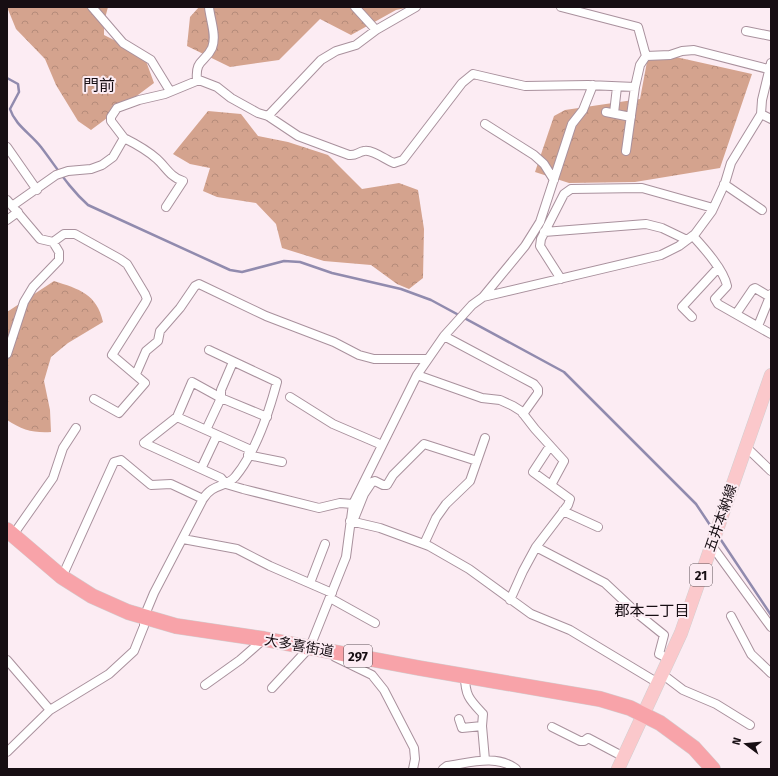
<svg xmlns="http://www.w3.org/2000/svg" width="778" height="776" font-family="'Fira Sans','Noto Sans JP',sans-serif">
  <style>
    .forest { fill: url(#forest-crowns) }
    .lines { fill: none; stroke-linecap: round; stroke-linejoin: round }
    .stream { stroke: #918bae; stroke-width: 2.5 }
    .street-casing { stroke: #a9919d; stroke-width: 10 }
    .primary-casing { stroke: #d1cfd0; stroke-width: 14 }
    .highway-casing { stroke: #d1cfd0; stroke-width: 16 }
    .street { stroke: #fff; stroke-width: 8 }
    .primary { stroke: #fbc8cb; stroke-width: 13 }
    .highway { stroke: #f8a3a9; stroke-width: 15 }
    .labels { text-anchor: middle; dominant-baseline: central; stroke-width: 4; stroke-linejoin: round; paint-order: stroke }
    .shield { fill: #fcecf3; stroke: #5c5156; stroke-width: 1 }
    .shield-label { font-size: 13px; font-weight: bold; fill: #170e13 }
    .street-label { font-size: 14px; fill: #170e13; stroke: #fcecf3 }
    .neighbourhood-label { font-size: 15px; fill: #170e13; stroke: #fcecf3 }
    .quarter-label { font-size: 16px; fill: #170e13; stroke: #fcecf3 }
  </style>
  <defs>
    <pattern id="forest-crowns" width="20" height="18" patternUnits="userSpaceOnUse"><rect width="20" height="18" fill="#d4a38e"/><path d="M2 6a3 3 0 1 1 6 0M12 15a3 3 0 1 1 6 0" fill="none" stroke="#b58b7a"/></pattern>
  </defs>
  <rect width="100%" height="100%" fill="#fcecf3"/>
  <path class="forest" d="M7,7H108L104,22V35L132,49L146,61L154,83L91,130L78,121L56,85L45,59L16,29Z
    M199,7H410L396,10L351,35L320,19L279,60L230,67L187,46L190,17Z
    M649,51L752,74L720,168L635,182L569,183L535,172L554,116L565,110L640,99Z
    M208,111L241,114L258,136L288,142L328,155L362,189L399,183L418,190L424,229L423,278L409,289L397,284L371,265L324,261L282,248L276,224L256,203L217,197L203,191L210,168L190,164L173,154Z
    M54,281C79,289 97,294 103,322L68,343L51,357L44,381L50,410L51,432C33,433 22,430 7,420V312Z"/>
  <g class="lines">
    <path class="stream" d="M7,78L18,84L19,92L10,109C15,125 31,134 41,147C57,168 69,188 88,205L230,270L242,272L284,261L300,262L332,273L401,289L431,300L564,372L696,504L712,528
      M719,537L771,615"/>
    <defs>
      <path id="street" d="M92,7L123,43L151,60L170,91
        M355,7L376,30
        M746,31L771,36
        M646,56L670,55L682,51L694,50L768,69
        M197,80C195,59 205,63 212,48C217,36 210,19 209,7
        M606,112L631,117
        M614,113L617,87
        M761,114L771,119
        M268,116L321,60L336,51L356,45L376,30L416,7
        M485,124L534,155L544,164L554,180
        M124,138C136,144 147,150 157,159C165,166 171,178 183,181L166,207
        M7,147L37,190
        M626,151L635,87
        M724,184L762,210
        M7,200L40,239L53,242L64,234H75L120,259L127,264L145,294L147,299L145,303L112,355L145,383L119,413L94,399
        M12,206L56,175L68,171L91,169L102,165L113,157L124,138L111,121V117L117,108L139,100L165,94L199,80L217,87L231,98L258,113L268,116L298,136L349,155C356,156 358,152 364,151C372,149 386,160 394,163L403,160L462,83L473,74L525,86L588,85L635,87L640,65L646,56L638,27L561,7
        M7,220L18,212
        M544,232L646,224L662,228L687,240
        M693,236C704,248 724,270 727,286L715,299L718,304L771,334
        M561,279L540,246L541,239L564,194L571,189L642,188L713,208
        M483,297L525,246L540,222L572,124L583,110L593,85
        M736,314L753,289L755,288L770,297
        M692,317L682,307L718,268
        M758,326L771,294
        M444,336L534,384L538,389V393L523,414
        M7,354L24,302L33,287L59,260V252L53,242
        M136,374L146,351L158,341L160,331L180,308L195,286L199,284L266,316L334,342L359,355L374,359H427
        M417,375L482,398L500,400L513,406L521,411L535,429L564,461L551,485
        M290,397L333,424L382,445
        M177,417L251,450
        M267,417L221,398L192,382L177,417L144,443L221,478L226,484L243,489L319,508L340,503L353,504
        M206,430L221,398V390L233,362
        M745,446L771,471
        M248,455L282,462
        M201,469L217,435
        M563,511L598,527
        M354,519L364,494L372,482L375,481L383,485H387L393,475L424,444L477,461
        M350,521L380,528L429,546L469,569L531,614L570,630L658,683
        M13,535L53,478L63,448L76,428
        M183,539L237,549L270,566L332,593
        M424,544L436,518L446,504L470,481L485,438
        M712,546L771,627
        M536,547L605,583L638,614L664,635L659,654L669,659
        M62,577L114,462L121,460L151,485L171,484L203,499
        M310,583L325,544
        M330,598L375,623
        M510,600L523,571L536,547L568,505L570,499L533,472L550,446
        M731,616L751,654L771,673
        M335,657L372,675L384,690L414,748L415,759L413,769
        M7,660L50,710
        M662,674L683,690L716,704L750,725
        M465,676C465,696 470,700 483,714L482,726L485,760
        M205,685L240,660L264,639
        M272,688L310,647L346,557L353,504L417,375L444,336L472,305L483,297L661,255L679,246L695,234L712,211L725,183L731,163L761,114L762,100L771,63
        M459,719L462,728L482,726
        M552,727L580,741H584L588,738L624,757
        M7,752L50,710L109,674L134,651L144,626V617L154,593L203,499C213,483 225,488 235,477C255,453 269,412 277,382L209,350
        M443,769L447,766C469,763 497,754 516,769"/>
      <path id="primary" d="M618,769L681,633L771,375"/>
      <path id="highway" d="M7,530L62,577L92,596L128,612L176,626L264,639L419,668L600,699L630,708L660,723L694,748L713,769"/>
    </defs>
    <use href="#street" class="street-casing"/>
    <use href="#primary" class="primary-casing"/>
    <use href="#highway" class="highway-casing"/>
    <use href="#street" class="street"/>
    <use href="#primary" class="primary"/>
    <use href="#highway" class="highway"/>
  </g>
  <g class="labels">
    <g class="shield">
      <rect x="690" y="564" width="22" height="22" rx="3"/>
      <rect x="344" y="645" width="28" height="22" rx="3"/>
    </g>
    <g class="shield-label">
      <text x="701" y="575">21</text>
      <text x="358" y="656">297</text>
    </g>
    <g class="street-label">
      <text transform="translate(721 518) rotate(-71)">五井本納線</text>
      <text transform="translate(299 646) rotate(10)">大多喜街道</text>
    </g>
    <g class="neighbourhood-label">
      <text x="652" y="611">郡本二丁目</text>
    </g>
    <g class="quarter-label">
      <text x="99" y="85">門前</text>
    </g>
  </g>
  <rect width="778" height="776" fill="none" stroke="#170e13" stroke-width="16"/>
  <g transform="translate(746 744) rotate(286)" stroke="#fcecf3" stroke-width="3" paint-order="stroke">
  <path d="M0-3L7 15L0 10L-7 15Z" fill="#170e13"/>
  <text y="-6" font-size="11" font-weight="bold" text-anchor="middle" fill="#170e13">N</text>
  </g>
</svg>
